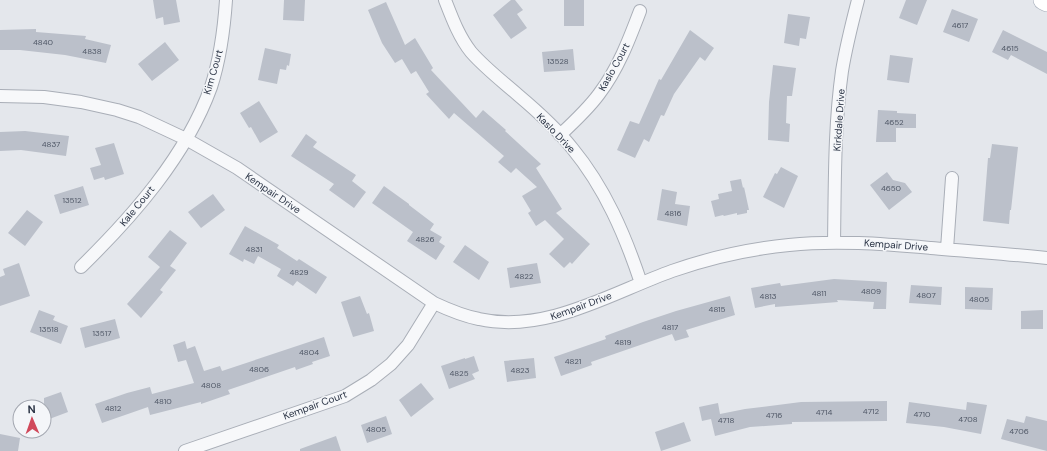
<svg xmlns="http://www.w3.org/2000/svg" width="1047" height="451" font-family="'DM Sans',sans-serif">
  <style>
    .building { fill: #bbc0ca }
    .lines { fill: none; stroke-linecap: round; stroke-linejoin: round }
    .street-casing { stroke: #a9aeb7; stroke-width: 14 }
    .primary-casing { stroke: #a3abb8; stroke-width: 20 }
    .street { stroke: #f7f8fa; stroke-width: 12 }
    .primary { stroke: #fff; stroke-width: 19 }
    .labels { text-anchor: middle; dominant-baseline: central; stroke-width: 3; stroke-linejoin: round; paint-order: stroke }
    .number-label { font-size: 8px; fill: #4f5766 }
    .street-label { font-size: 10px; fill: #2b3445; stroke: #f4f6f9 }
  </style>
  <rect width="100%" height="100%" fill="#e4e7ec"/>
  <path class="building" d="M153,0H176L180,22L164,25L163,17L156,19Z
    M284,0H305L304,21L283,20Z
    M511,0H515L523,10L517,14L527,28L511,39L493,15Z
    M564,0H584V26H564Z
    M906,0H927L917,25L899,18Z
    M386,2L405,45L415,38L433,68L431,70L476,118L483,110L506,130L505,131L541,164L536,168L562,209L556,213L590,244L572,264L570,262L564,268L549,254L564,239L545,220L536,226L528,213L531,211L522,196L537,187L516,168L511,173L498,162L504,156L454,113L449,119L426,94L429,92L416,71L411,74L402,59L395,63L382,43L368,10Z
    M952,9L978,19L969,42L943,32Z
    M788,14L810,17L806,39L800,38L799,46L784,43Z
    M36,29V32L86,36L85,39L111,45L106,63L65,55L20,50H0V30Z
    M690,30L714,48L705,61L700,57L674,94L664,116L661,115L649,142L644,139L635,158L617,150L630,121L639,124L659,79L661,80Z
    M1003,30L1047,52V74L1011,55L1008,60L992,52Z
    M165,42L179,60L152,81L138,64Z
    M265,48L291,54L289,66L287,65L286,70L280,69L277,84L258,80Z
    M573,49L575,70L544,72L542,52Z
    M890,55L913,58L909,83L887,80Z
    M773,65L796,68L792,96H787L786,123L790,124L789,142L768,140L769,102Z
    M259,101L278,132L260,143L251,127L249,128L240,113Z
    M878,110L897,111V113L916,114V128H896V142H876Z
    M25,131L69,136L66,156L21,150L0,151V132Z
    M306,134L317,142L313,147L356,175L352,181L366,192L354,208L329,190L334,184L291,156Z
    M114,143L124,174L105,180L104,177L94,180L90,168L101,165L95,148Z
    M992,144L1018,147L1011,210H1010L1009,224L983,221L988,158H990Z
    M781,167L798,176L784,208L763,197L775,173L777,174Z
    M887,172L893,180L905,183L912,192L889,210L870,185Z
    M741,179L743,188L744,187L749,210H747V213L737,215V213L724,216L723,215L715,217L711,201L719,199L718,194L732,191L730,181Z
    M83,186L89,205L60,214L54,195Z
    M384,186L409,204V205L434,224L430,230L442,237L439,242L445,246L436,260L407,241L413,232L372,203Z
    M662,189L677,192L675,204L690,206L687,226L657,220Z
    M213,194L225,210L201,228L188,212Z
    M27,210L43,222L25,246L8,233Z
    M245,226L279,245L277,248L297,261L299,259L327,277L316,294L297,281L293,286L277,276L281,269L258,256L254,264L244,259L243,262L229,254Z
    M170,230L187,243L170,266L176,270L160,290L163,292L141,318L127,304L160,267L148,257Z
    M465,245L489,262L479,280L453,262Z
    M19,263L30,296L0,306V277L5,275L3,269Z
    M537,263L541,283L510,288L507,268Z
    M834,279L887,282L886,309H873L874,302L837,300L838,302L775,307V304L755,308L751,288L780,283L781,286Z
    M911,285L942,287L941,305L909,303Z
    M965,287L993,288L992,310L965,309Z
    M360,296L367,314L369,313L374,331L353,337L341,302Z
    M730,296L735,315L686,330L689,337L675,341L672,334L591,362L592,365L561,376L554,357L606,339L605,336L643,322L676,311Z
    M39,310L55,316L53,320L68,326L61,344L30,332Z
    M1043,310V329H1021V311Z
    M115,319L120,338L85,348L80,328Z
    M324,337L330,356L312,362L313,364L296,370L295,367L228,390L230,394L201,404V402L150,415L148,407L102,423L95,404L127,393L150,387L152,394L194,383L186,360L178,362L173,345L185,341L187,349L195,346L204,371L220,366L222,371Z
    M474,356L479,371L472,374L475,379L449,389L441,366L465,358V359Z
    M534,358L536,378L507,382L504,361Z
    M421,383L434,399L411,417L399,400Z
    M61,392L68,412L44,421V398Z
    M887,401V421L792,422V424L750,427L715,436L711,419L702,421L699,407L718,403L720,414L745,409L801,402Z
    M909,402L966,410L967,402L987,405L981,434L944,427L906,423Z
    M386,416L392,434L367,443L361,425Z
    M1026,416L1047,421V451L1001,439L1007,419L1024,423Z
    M684,422L691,441L661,451L655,432Z
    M0,434L20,438L18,451H0Z
    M336,436L341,451H300V449Z"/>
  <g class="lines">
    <defs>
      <path id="street" d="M445,0C452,18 459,37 471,52C485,68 502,81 518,95C537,111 557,129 572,148C605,188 625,235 641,283
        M0,96L44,97L81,102L117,110L139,117L186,139L237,168L434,303C449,310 463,316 479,319C546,334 611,293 672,271C709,258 749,249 789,245C836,240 883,244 931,248C969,251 1008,254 1047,258
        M560,135C574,122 588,109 599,94C618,69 629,40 640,11
        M834,242C835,185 834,128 842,71C846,47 852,23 858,0
        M947,249L952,178
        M81,267C133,216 186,156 211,87C220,59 224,30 226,0
        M185,451L345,396L371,380L391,364L408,345L434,303"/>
      <path id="primary" d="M1043,0L1047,2"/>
    </defs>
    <use href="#street" class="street-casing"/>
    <use href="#primary" class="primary-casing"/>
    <use href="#street" class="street"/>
    <use href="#primary" class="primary"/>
  </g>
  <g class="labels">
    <g class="number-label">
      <text x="960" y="25">4617</text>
      <text x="43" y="42">4840</text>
      <text x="1010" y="48">4615</text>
      <text x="92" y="51">4838</text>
      <text x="558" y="61">13528</text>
      <text x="894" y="122">4652</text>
      <text x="51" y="144">4837</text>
      <text x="891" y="188">4650</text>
      <text x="72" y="200">13512</text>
      <text x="673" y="213">4816</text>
      <text x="425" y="239">4826</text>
      <text x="254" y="249">4831</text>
      <text x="299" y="272">4829</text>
      <text x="524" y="276">4822</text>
      <text x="871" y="291">4809</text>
      <text x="819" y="293">4811</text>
      <text x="926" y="295">4807</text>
      <text x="768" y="296">4813</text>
      <text x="979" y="299">4805</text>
      <text x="717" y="309">4815</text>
      <text x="670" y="327">4817</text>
      <text x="49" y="329">13518</text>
      <text x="102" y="333">13517</text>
      <text x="623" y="342">4819</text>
      <text x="309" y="352">4804</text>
      <text x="573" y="361">4821</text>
      <text x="259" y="369">4806</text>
      <text x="520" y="370">4823</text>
      <text x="459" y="373">4825</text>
      <text x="211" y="385">4808</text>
      <text x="163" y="401">4810</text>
      <text x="113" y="408">4812</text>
      <text x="871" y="411">4712</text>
      <text x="824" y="412">4714</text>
      <text x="922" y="414">4710</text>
      <text x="774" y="415">4716</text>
      <text x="968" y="419">4708</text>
      <text x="726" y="420">4718</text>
      <text x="376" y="429">4805</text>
      <text x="1019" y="431">4706</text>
    </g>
    <g class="street-label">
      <text transform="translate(614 67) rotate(-61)">Kaslo Court</text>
      <text transform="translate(213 72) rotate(-74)">Kim Court</text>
      <text transform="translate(839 120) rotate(-86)">Kirkdale Drive</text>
      <text transform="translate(556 133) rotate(46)">Kaslo Drive</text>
      <text transform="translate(273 193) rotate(34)">Kempair Drive</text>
      <text transform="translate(137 206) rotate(-51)">Kale Court</text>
      <text transform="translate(896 245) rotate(4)">Kempair Drive</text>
      <text transform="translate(581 306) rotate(-20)">Kempair Drive</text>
      <text transform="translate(315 405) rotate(-20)">Kempair Court</text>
    </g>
  </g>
  <g transform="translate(32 419) rotate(358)"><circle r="19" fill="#f4f6f9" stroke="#a4a8b1"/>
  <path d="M0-3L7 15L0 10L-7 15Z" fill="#d1495b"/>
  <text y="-6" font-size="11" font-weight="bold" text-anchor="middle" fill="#2b3445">N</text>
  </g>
</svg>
